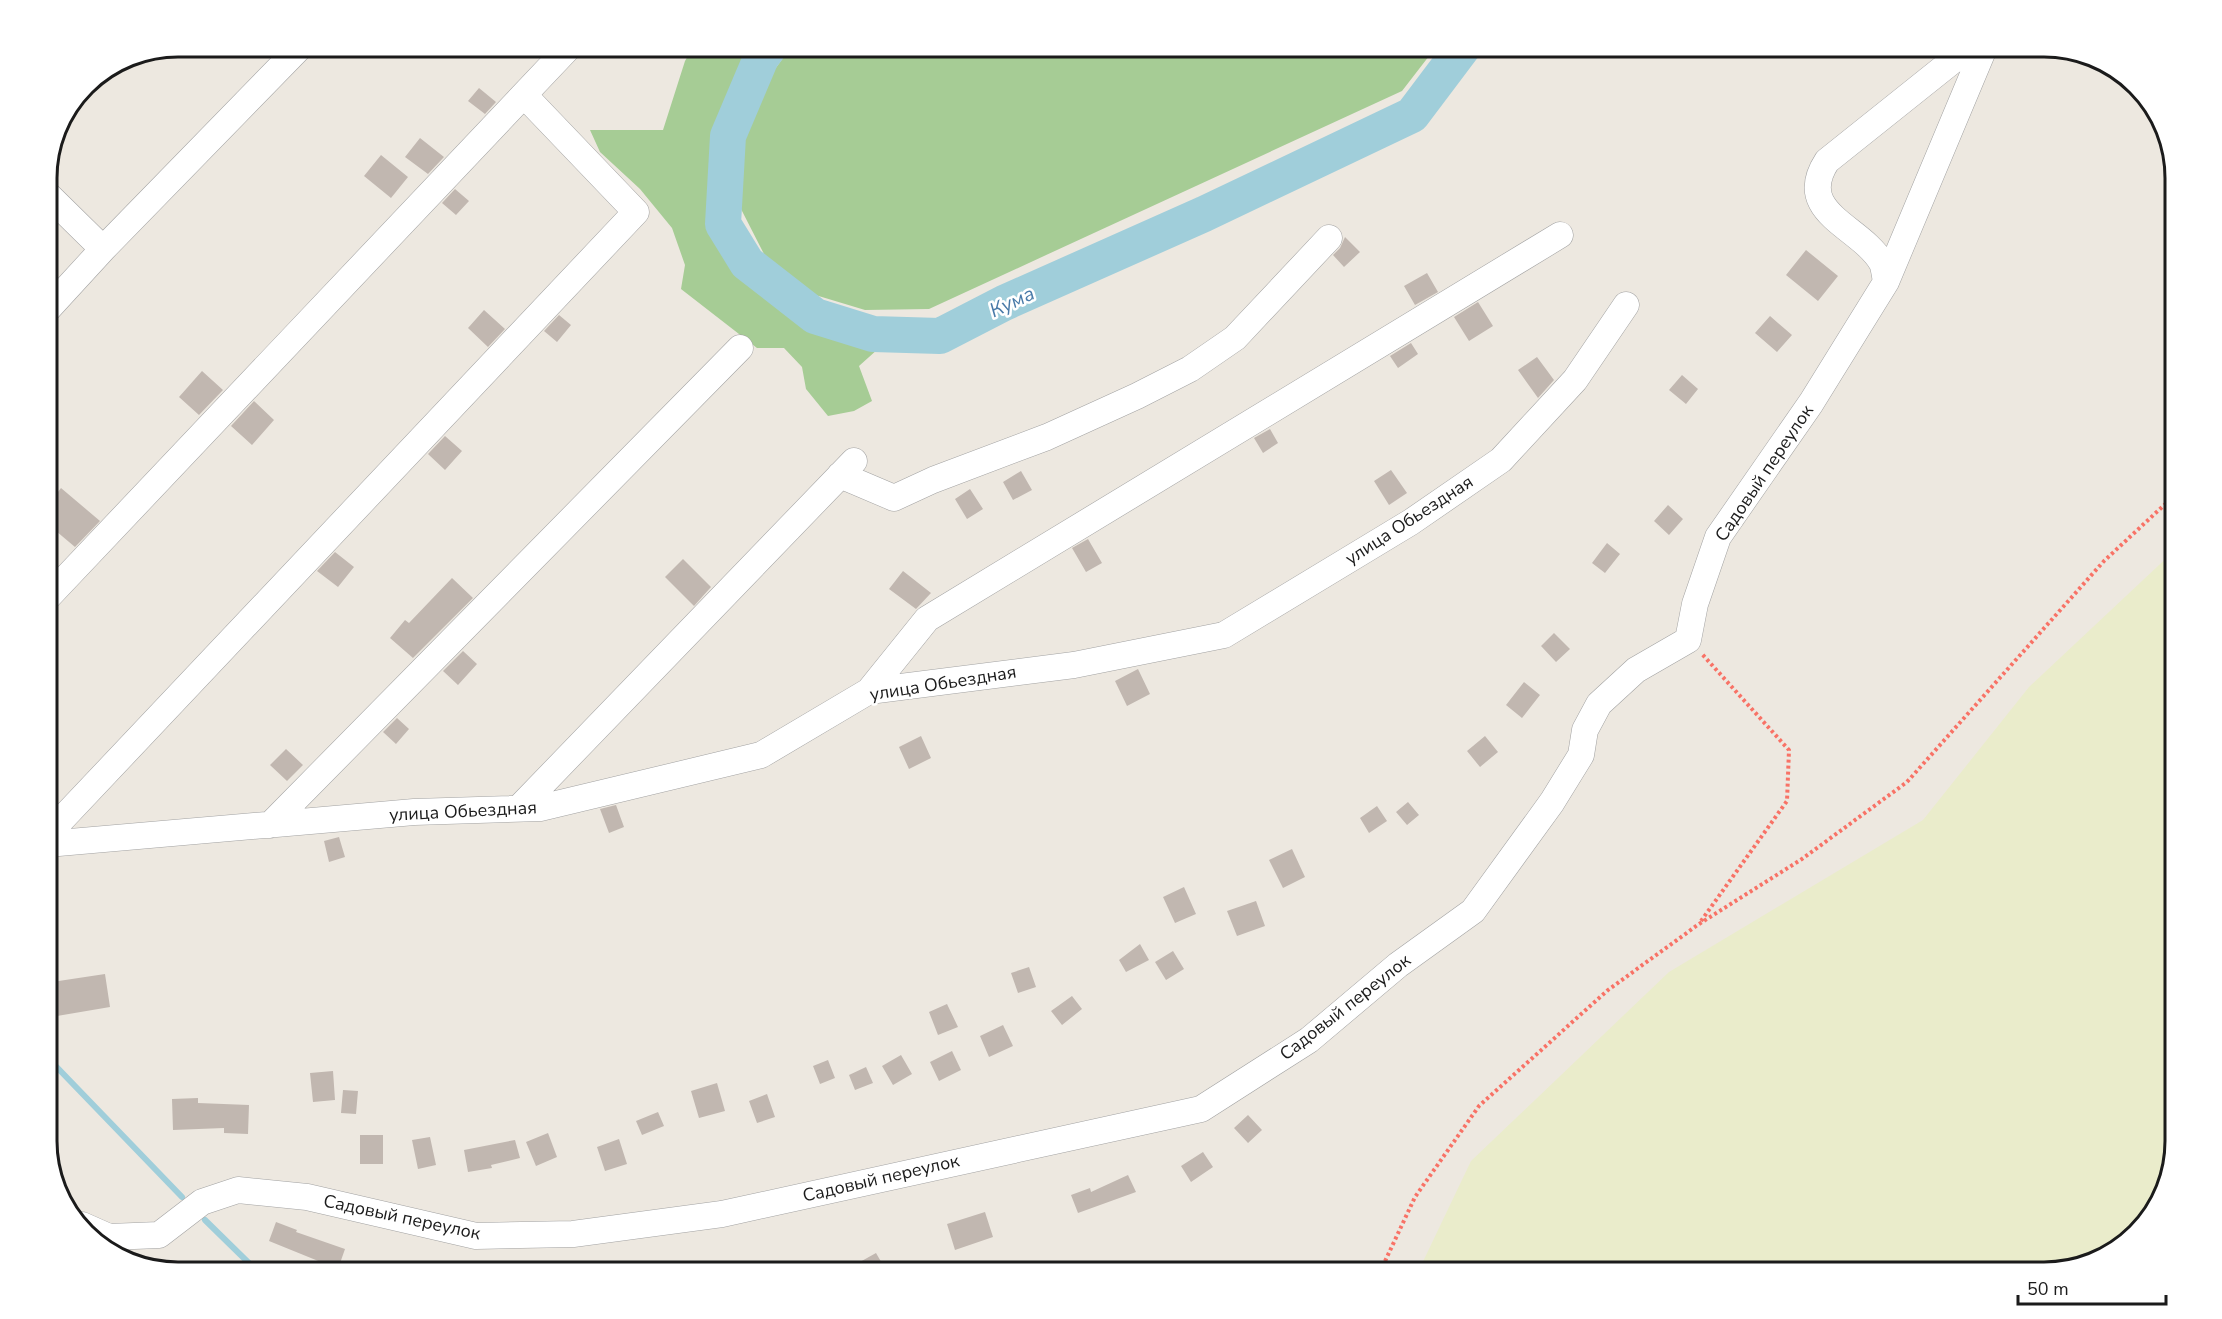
<svg xmlns="http://www.w3.org/2000/svg" width="2222" height="1319" font-family="'Nunito Sans',sans-serif">
  <style>
    .farmland { fill: #eaeccb }
    .forest { fill: #a6cc95 }
    .lines { fill: none; stroke-linecap: round; stroke-linejoin: round }
    .stream { stroke: #a0ceda; stroke-width: 6 }
    .river { stroke: #a0ceda; stroke-width: 36 }
    .building { fill: #c1b7b0 }
    .minor-casing { stroke: #a2a2a2; stroke-width: 27 }
    .path { stroke: #f87266; stroke-width: 4; stroke-dasharray: 3 3; stroke-linecap: butt }
    .minor { stroke: #fff; stroke-width: 26 }
    .labels { text-anchor: middle; dominant-baseline: central; stroke-width: 5; stroke-linejoin: round; paint-order: stroke }
    .street-label { font-size: 18px; fill: #1b1b1b; stroke: #fff }
    .water-label { font-size: 20px; font-style: italic; fill: #497aa8; stroke: #fff }
    .rim { fill: none; stroke: #1b1b1b; stroke-width: 3 }
  </style>
  <rect width="100%" height="100%" fill="#ede8e0"/>
  <path class="farmland" d="M2175,550V1142L2158,1207L2110,1255L2045,1272H1418L1471,1161L1669,972L1923,820L2029,687Z"/>
  <path class="forest" d="M693,47H750L717,134L715,228L738,269L754,283L815,329L851,344L878,349L859,366L872,401L854,411L828,416L806,389L802,367L784,348H757L681,289L685,265L672,228L640,189L600,152L590,130H663L685,61Z
    M791,47V46L1436,47L1402,91L929,309L865,310L802,291L764,254L741,209L740,145L775,69Z"/>
  <g class="lines">
    <path class="stream" d="M47,1057L182,1197
      M205,1220L258,1272"/>
    <path class="river" d="M770,46L761,58L728,136L723,224L747,263L815,316L873,334L940,336L1004,303L1204,214L1412,115L1464,46"/>
  </g>
  <path class="building" d="M479,88L496,102L485,114L468,101Z
    M420,138L444,157L428,174L405,157Z
    M381,155L408,177L391,198L364,176Z
    M455,189L469,201L456,215L442,203Z
    M1345,237L1360,252L1344,267L1333,255L1340,248Z
    M1806,250L1838,276L1818,301L1786,275Z
    M1427,273L1438,292L1415,305L1404,286Z
    M1478,302L1493,326L1469,341L1454,317Z
    M484,310L505,329L488,347L468,328Z
    M559,315L571,325L557,342L544,331Z
    M1770,316L1792,335L1777,352L1755,333Z
    M1411,343L1418,354L1398,368L1390,356Z
    M1537,357L1554,380L1538,398L1518,370Z
    M202,371L223,390L199,415L179,397Z
    M1682,375L1698,389L1686,404L1669,390Z
    M254,401L274,420L252,445L231,426Z
    M1270,429L1278,443L1263,453L1254,438Z
    M445,436L462,451L445,470L428,454Z
    M1391,470L1407,493L1389,505L1374,481Z
    M1021,471L1032,490L1013,500L1003,482Z
    M61,488L100,521L75,547L56,531L47,542V506Z
    M970,489L983,509L967,519L955,499Z
    M1668,505L1683,519L1669,535L1654,521Z
    M1088,539L1102,563L1086,572L1072,548Z
    M1607,543L1620,554L1605,573L1592,563Z
    M335,552L354,567L338,587L317,571Z
    M683,559L711,587L694,606L665,577Z
    M903,571L931,593L916,609L889,589Z
    M452,578L473,598L413,658L390,638L405,620L409,623Z
    M1554,633L1570,649L1556,662L1541,646Z
    M463,651L477,664L458,685L443,671Z
    M1138,669L1150,694L1127,706L1115,681Z
    M1524,682L1540,695L1522,718L1506,705Z
    M397,718L409,729L396,744L383,732Z
    M921,736L931,758L909,769L899,747Z
    M1485,736L1498,752L1480,767L1467,751Z
    M286,749L303,765L287,781L270,765Z
    M1408,802L1419,815L1407,825L1396,812Z
    M616,805L624,827L609,833L600,809Z
    M1377,806L1387,821L1369,833L1360,818Z
    M339,837L345,857L329,862L324,841Z
    M1292,849L1305,877L1283,888L1269,860Z
    M1184,887L1196,914L1175,923L1163,897Z
    M1256,901L1265,926L1237,936L1227,911Z
    M1140,944L1149,960L1126,972L1119,960Z
    M1173,951L1184,969L1166,980L1155,962Z
    M1029,967L1036,987L1018,993L1011,973Z
    M105,974L110,1007L57,1016L52,982Z
    M1072,996L1082,1009L1062,1025L1051,1011Z
    M947,1004L958,1027L938,1035L929,1012Z
    M1003,1025L1013,1046L989,1057L980,1036Z
    M952,1051L961,1070L939,1081L930,1062Z
    M901,1055L912,1074L893,1085L882,1066Z
    M828,1060L835,1078L820,1084L813,1066Z
    M866,1067L873,1083L855,1090L849,1075Z
    M333,1071L335,1100L313,1102L310,1073Z
    M717,1083L725,1111L699,1118L691,1091Z
    M343,1090L358,1091L356,1114L341,1113Z
    M767,1094L775,1117L757,1123L749,1101Z
    M198,1098V1103L249,1105L248,1134L224,1133V1128L173,1130L172,1099Z
    M658,1112L664,1126L642,1135L636,1121Z
    M1248,1115L1262,1130L1248,1143L1234,1128Z
    M548,1133L557,1157L536,1166L526,1142Z
    M360,1135H383V1164H360Z
    M430,1137L436,1165L418,1169L412,1140Z
    M619,1139L627,1164L605,1171L597,1147Z
    M515,1140L520,1158L491,1165L492,1168L468,1172L464,1150Z
    M1203,1152L1213,1167L1191,1182L1181,1166Z
    M1128,1175L1136,1192L1078,1213L1071,1195L1090,1188L1091,1192Z
    M985,1212L993,1237L955,1250L947,1224Z
    M276,1222L297,1230L296,1232L345,1249L338,1269L269,1241Z
    M876,1253L887,1272H842Z"/>
  <g class="lines">
    <defs>
      <path id="minor" d="M47,194L103,249
        M1886,282C1885,276 1884,268 1882,263C1861,226 1793,213 1827,161L1971,46
        M47,310L103,249L301,46
        M840,475L894,498L933,480L1047,437L1137,396L1190,369L1235,338L1329,238
        M47,598L570,46
        M869,691L927,619L1560,235
        M519,808L854,461
        M270,825L740,348
        M47,835L636,212L524,95
        M47,844L414,812L540,808L761,755L869,691L1074,665L1224,635L1411,522L1501,460L1575,380L1626,305
        M82,1225L109,1237L159,1235L202,1202L238,1190L307,1197L476,1236L573,1234L722,1214L1201,1109L1309,1040L1398,965L1473,911L1552,802L1581,755L1585,730L1599,704L1636,670L1688,640L1695,604L1718,537L1811,403L1886,282L1985,46"/>
    </defs>
    <use href="#minor" class="minor-casing"/>
    <path class="path" d="M1701,921L1787,801L1789,750L1702,654
      M1380,1272L1415,1197L1479,1106L1608,990L1699,924L1802,859L1907,782L2104,561L2175,495"/>
    <use href="#minor" class="minor"/>
  </g>
  <g class="labels">
    <g class="street-label">
      <text transform="translate(1764 473) rotate(-56)">Садовый переулок</text>
      <text transform="translate(1409 520) rotate(-33)">улица Обьездная</text>
      <text transform="translate(943 683) rotate(-9)">улица Обьездная</text>
      <text transform="translate(463 811) rotate(-3)">улица Обьездная</text>
      <text transform="translate(1345 1007) rotate(-38)">Садовый переулок</text>
      <text transform="translate(881 1178) rotate(-13)">Садовый переулок</text>
      <text transform="translate(402 1217) rotate(12)">Садовый переулок</text>
    </g>
    <g class="water-label">
      <text transform="translate(1012 302) rotate(-25)">Кума</text>
    </g>
  </g>
  <path d="M0 0H2222V1319H0ZM178 57H2044A121 121 0 0 1 2165 178V1141A121 121 0 0 1 2044 1262H178A121 121 0 0 1 57 1141V178A121 121 0 0 1 178 57Z" fill="#fff" fill-rule="evenodd"/>
  <path class="rim" d="M178 57H2044A121 121 0 0 1 2165 178V1141A121 121 0 0 1 2044 1262H178A121 121 0 0 1 57 1141V178A121 121 0 0 1 178 57Z"/>
  <path d="M2018 1295v9h148v-9" fill="none" stroke="#1b1b1b" stroke-width="3"/>
  <text x="2027" y="1295" font-size="18" fill="#1b1b1b" stroke="#ffffff" stroke-width="4.5" paint-order="stroke">50 m</text>
</svg>
